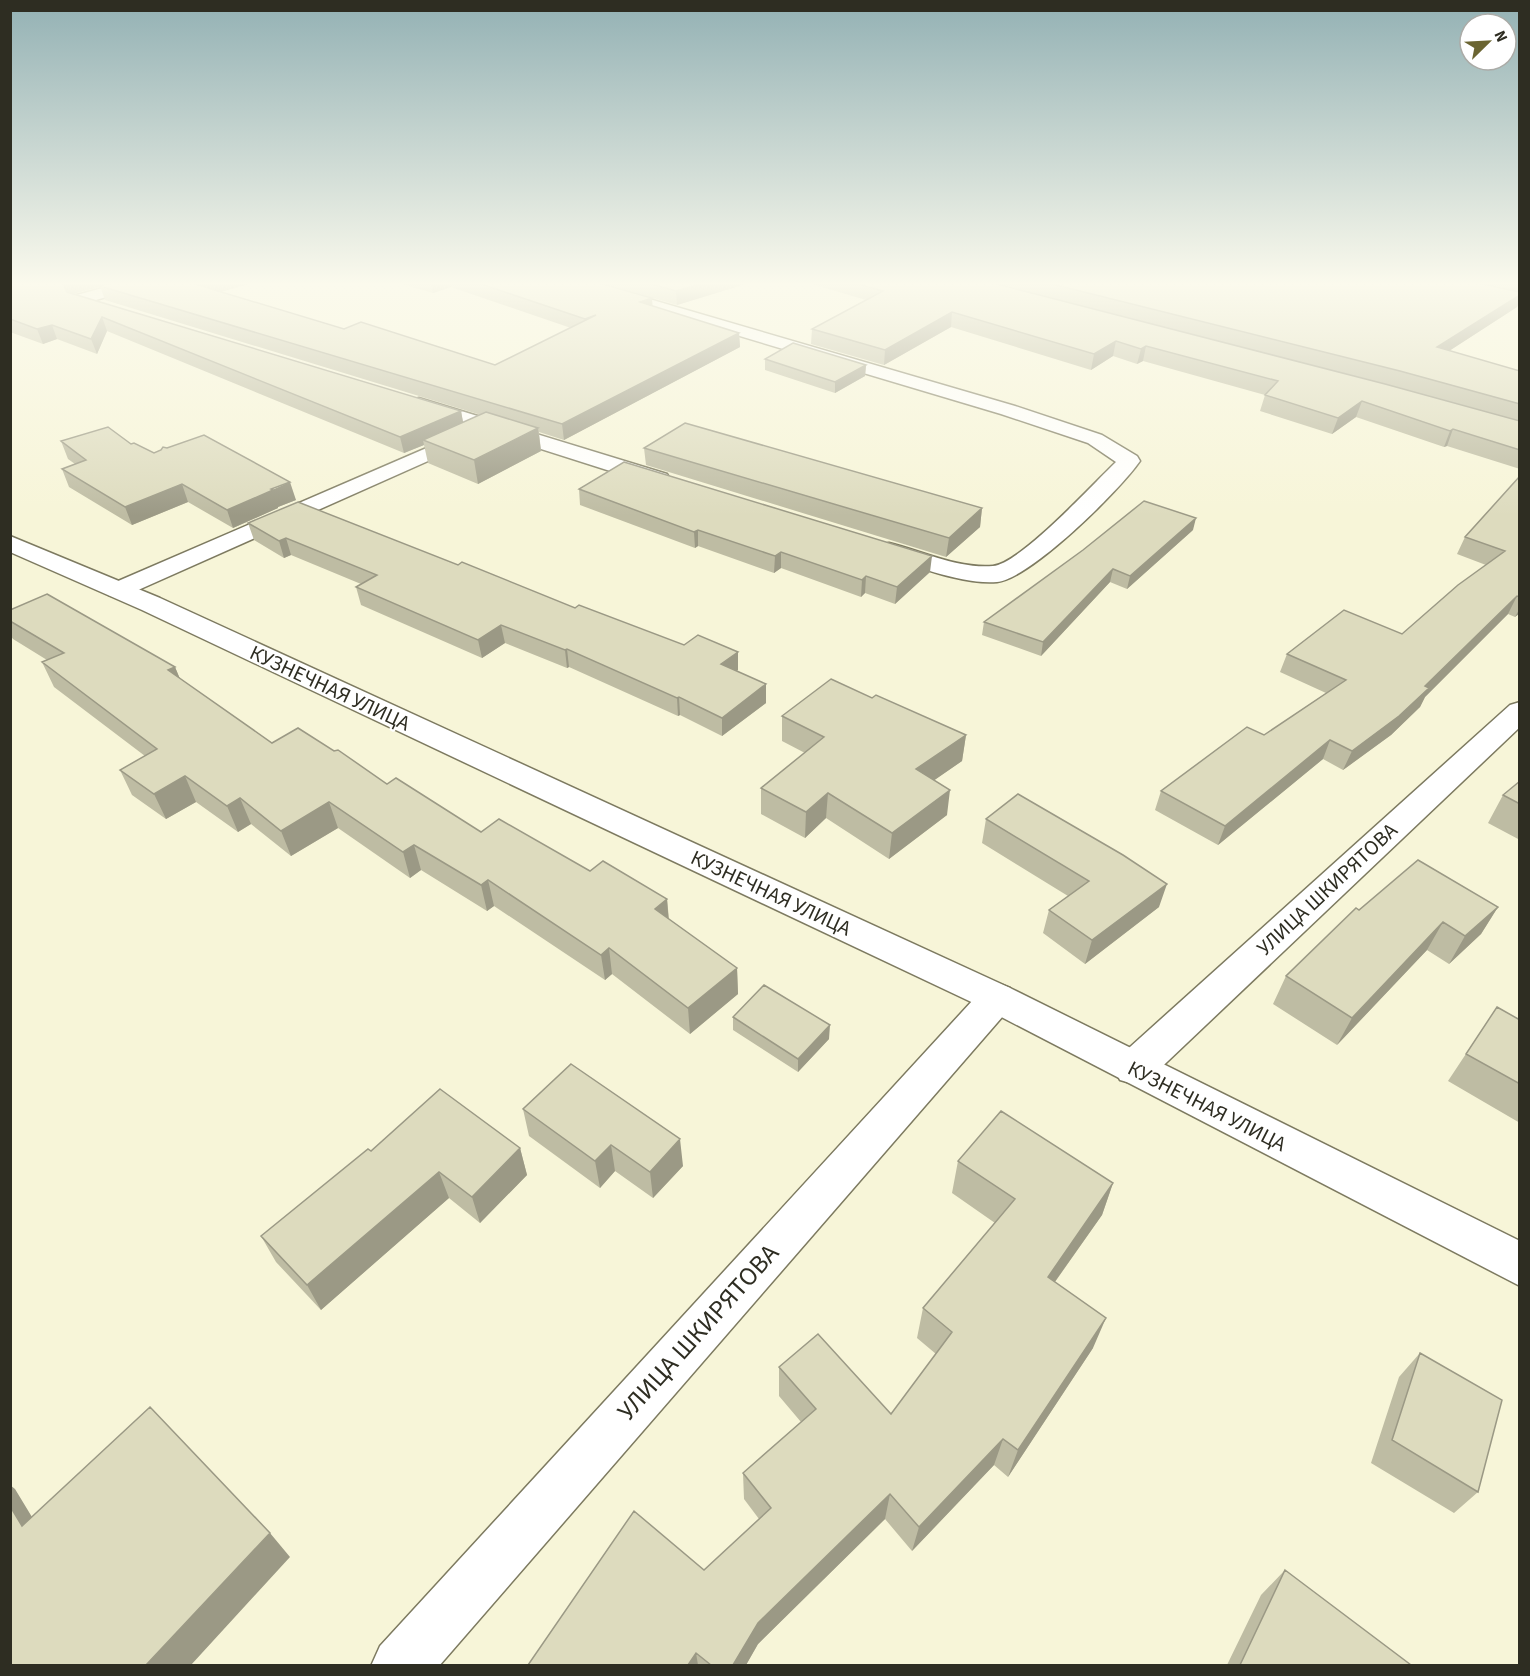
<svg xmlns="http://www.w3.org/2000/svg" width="1530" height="1676" font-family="'Source Sans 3',sans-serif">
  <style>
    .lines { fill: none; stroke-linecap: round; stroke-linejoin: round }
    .street-casing { stroke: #7d7a60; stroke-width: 3 }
    .secondary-casing { stroke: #7d7a60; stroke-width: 3 }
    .street { fill: #fff; fill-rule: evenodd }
    .secondary { fill: #fff; fill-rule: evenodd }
    .wall { fill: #bebca3; fill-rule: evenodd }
    .shaded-wall { fill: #9b9985 }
    .building { fill: #dddbbe; stroke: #9b9985; stroke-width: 1.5 }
    .labels { text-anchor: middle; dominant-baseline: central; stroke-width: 4.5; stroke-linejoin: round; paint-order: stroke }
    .street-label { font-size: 21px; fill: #2e2d22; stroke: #fff }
    .near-street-label { font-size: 26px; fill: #2e2d22; stroke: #fff }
  </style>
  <rect width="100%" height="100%" fill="#f7f5d8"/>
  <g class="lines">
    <defs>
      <path id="street" d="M125,282H149L147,285L79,305L73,304L71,300L73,296Z
        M567,282H591L1015,406L1102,435L1137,456L1140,461C1120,490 1031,578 997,582C962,585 914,565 880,555L877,550L880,545L889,543C922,551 958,569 993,566C1020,564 1094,483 1116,462L1088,443L1001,414L569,285Z
        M419,398L667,474L670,479L667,484L659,486L651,484L412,408L409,404L412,400Z
        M466,431L473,433L477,437L473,441L127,595L118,598L109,595L105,590L109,585Z
        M1520,702V727L1148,1080L1134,1084L1120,1080L1114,1068L1120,1056L1510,705Z
        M997,983L1010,988L1016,998L1010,1008L439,1666H371L380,1646L984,988Z"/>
      <path id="secondary" d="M10,536L160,598L1010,988L1520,1241V1286L984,1008L142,610L10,552Z"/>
    </defs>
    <use href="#street" class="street-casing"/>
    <use href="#secondary" class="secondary-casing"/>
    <use href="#street" class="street"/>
    <use href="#secondary" class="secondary"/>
  </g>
  <path class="wall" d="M10,282H256L220,292L344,329L495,365L571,328L451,287L433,293L394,282H595L652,298V306L739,333L740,347L564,440L539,432L541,451L478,484L428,463L424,445L404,453L107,331L97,354L57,339L43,344L10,332ZM100,286L105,300L481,415L463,423L461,411L73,294Z
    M598,282H752L677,305Z
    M805,282H1520V300L1517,307L1449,351L1520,371V469L1447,446L1444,447L1356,417L1332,434L1260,411L1265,395L1143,361L1137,364L1113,356L1091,370L951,327L884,365L811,344L812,329L866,300Z
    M765,359L866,365L865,376L835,393L765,370Z
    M61,441L131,444L154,453L296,500L278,507V508L233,528L188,502L132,525L69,487L62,469L75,464L68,459Z
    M644,448L982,508L980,527L946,557L646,465Z
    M1520,476V613L1515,617L1508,614L1425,697L1420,707L1391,735L1343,770L1323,759L1218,845L1155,810L1161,791L1264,735L1326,693L1280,672L1287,654L1402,634L1486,565L1457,554L1465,537Z
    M579,489L930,572L895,604L865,593L861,597L781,568L774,573L698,546L695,548L580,505Z
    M248,523L458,565L738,670L736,671L766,703L722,736L680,715L678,716L569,667L567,668L505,643L482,658L361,605L356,587L361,584L291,555L284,558L254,540Z
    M1193,530L1127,589L1110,582L1041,656L982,635L984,622Z
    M10,610L175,667L180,679L272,743L387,784L481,832L590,871L667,899L669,919L737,968L738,994L690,1034L612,974L605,980L494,906L487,911L421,870L410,878L338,828L291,856L251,824L238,832L196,802L166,819L132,795L120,770L145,756L54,687L42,662L47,660L13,639L10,635Z
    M872,698L966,735L962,761L934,780L947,815L889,859L826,818L805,838L761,814V788L805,753L782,741V716Z
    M1520,781V840L1488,823L1503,795Z
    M986,819L1159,907L1085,964L1043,933L1049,910L1068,896L982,843Z
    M1498,907L1481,934L1449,964L1427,950L1337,1045L1273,1004L1286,976L1359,910Z
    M1497,1007L1520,1020V1123L1448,1081Z
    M733,1017L829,1039L798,1072L733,1030Z
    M523,1109L683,1166L653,1198L615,1171L600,1188L529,1136Z
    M520,1148L527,1175L480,1223L449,1198L321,1310L276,1262L261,1236L371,1151Z
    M958,1161L1113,1183L1102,1215L1055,1282L1093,1348L1008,1477L994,1465L912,1551L885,1519L758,1644L746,1665H528L704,1570L759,1519L744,1499L743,1473L801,1422L779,1396V1367L891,1414L936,1354L917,1338L923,1308L995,1223L952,1193Z
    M1420,1353L1478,1492L1454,1513L1371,1463L1399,1377Z
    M1285,1570L1411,1665H1227L1261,1595Z"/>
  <path class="shaded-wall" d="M66,282H118L72,294L69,301L64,287Z
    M202,282H256L199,298L195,284Z
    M431,282H450L451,287L433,293Z
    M707,282H752L677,305L676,291Z
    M1520,295V300L1517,307L1432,362L1437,347Z
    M652,298L653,312L640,302Z
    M952,312L951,327L884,365L885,350Z
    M102,317L107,331L97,354L91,339Z
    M52,325L57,339L43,344L37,329Z
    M739,333L740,347L564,440L562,424Z
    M1116,341L1113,356L1091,370L1094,354Z
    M1146,346L1143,361L1137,364L1141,349Z
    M866,365L865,376L835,393V382Z
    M1362,401L1356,417L1332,434L1338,418Z
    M461,411L464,427L423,440L424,445L404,453L400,437Z
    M538,428L541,451L478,484L474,460Z
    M1453,429L1447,446L1444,447L1450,431Z
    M290,482L296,500L278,507V508L233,528L227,510Z
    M182,484L188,502L132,525L125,507Z
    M982,508L980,527L946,557L949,538Z
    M1196,518L1193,530L1127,589L1130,576Z
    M698,530V546L695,548L694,532Z
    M286,538L291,555L284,558L279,541Z
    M781,552V568L774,573L775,556Z
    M932,556L930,572L895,604L897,587Z
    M1113,569L1110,582L1041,656L1043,642Z
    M866,576L865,593L861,597L862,580Z
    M1517,596L1508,614L1425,697L1420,707L1391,735L1343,770L1352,751L1425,686Z
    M1520,608V613L1515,617Z
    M501,625L505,643L482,658L478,640Z
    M567,649L569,667L567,668L565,650Z
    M738,652V670L722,682L721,664Z
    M175,667L185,691L168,670Z
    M766,684V703L722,736V718Z
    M679,697L680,715L678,716L677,698Z
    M966,735L962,761L913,795L916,769Z
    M1330,740L1323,759L1218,845L1225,826Z
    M185,776L196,802L166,819L154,794Z
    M950,790L947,815L889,859L892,833Z
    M828,793L826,818L805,838L806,812Z
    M240,798L251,824L238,832L227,806Z
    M329,802L338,828L291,856L281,831Z
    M414,845L421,870L410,878L403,852Z
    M488,880L494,906L487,911L481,885Z
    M1167,884L1159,907L1085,964L1092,940Z
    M667,899L669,925L655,909Z
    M1498,907L1481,934L1449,964L1465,936Z
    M1443,922L1427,950L1337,1045L1352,1018Z
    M609,948L612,974L605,980L601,955Z
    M737,968L738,994L690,1034L688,1008Z
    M830,1025L829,1039L798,1072V1059Z
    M680,1139L683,1166L653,1198L650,1172Z
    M611,1145L615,1171L600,1188L595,1161Z
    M520,1148L527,1175L480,1223L472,1197Z
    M439,1172L449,1198L321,1310L307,1285Z
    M1113,1183L1102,1215L1037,1307L1048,1277Z
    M1106,1318L1093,1348L1008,1477L1018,1450Z
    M1003,1439L994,1465L912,1551L919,1527Z
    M10,1485L15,1489L52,1550L22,1526L10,1506Z
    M890,1494L885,1519L758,1644L746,1665H733L758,1623Z
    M270,1533L290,1557L191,1665H146Z
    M696,1653L698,1665H688Z"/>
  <path class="building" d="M10,282H66L64,287L67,292L461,411L400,437L102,317L91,339L52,325L37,329L10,319Z
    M115,282H202L195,284L344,329L361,322L495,365L596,315L585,319L475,282H595L652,298L640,302L739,333L562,424L100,286Z
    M644,282H707L676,291Z
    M851,282H989L1385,384L1520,421V450L1453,429L1450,431L1362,401L1338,418L1265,395L1278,381L1146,346L1141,349L1116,341L1094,354L952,312L885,350L812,329L883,291Z
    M1044,282H1473L1520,292V295L1437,347L1520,371V404L1400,371Z
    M793,343L866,365L835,382L765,359Z
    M486,412L538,428L474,460L423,440Z
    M685,423L982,508L949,538L644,448Z
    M108,427L131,444L134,443L154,453L161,450L163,447L167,448L204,435L290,482L271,489L273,490L227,510L182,484L125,507L62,469L86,460L61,441Z
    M624,462L932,556L897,587L866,576L862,580L781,552L775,556L698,530L694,532L579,489Z
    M1520,476V597L1517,596L1425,686L1429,688L1399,716L1352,751L1330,740L1225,826L1161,791L1247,727L1264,735L1346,680L1287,654L1344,610L1402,634L1458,585L1505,551L1465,537Z
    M1144,501L1196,518L1130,576L1113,569L1043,642L984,622L1083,550Z
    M298,502L458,565L462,562L575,608L579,605L684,645L698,635L738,652L721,664L766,684L722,718L679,697L677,698L567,649L565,650L501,625L478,640L356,587L377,575L286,538L279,541L248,523Z
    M47,594L175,667L168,670L272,743L298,728L334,751L338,750L387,784L396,778L481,832L499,819L590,871L603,861L667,899L655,909L737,968L688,1008L609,948L601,955L488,880L481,885L414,845L403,852L329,802L281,831L240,798L227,806L185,776L154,794L120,770L157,749L42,662L64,653L10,621V610Z
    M831,679L872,698L876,695L966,735L916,769L950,790L892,833L828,793L806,812L761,788L824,737L782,716Z
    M1520,781V804L1503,795Z
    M1018,794L1123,855L1167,884L1092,940L1049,910L1089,881L986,819Z
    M1418,860L1498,907L1465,936L1443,922L1352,1018L1286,976L1356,908L1359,910Z
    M764,985L830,1025L798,1059L733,1017Z
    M1497,1007L1520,1020V1084L1466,1054Z
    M571,1064L680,1139L650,1172L611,1145L595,1161L523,1109Z
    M440,1089L520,1148L472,1197L439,1172L307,1285L261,1236L368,1149L371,1151Z
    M1001,1111L1113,1183L1048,1277L1106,1318L1018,1450L1003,1439L919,1527L890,1494L758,1623L733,1665H711L696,1653L688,1665H528L634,1511L704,1570L771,1508L743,1473L816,1409L779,1367L818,1334L891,1414L952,1332L923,1308L1015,1199L958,1161Z
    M1420,1353L1502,1400L1478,1492L1392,1440Z
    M150,1407L270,1533L146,1665H10V1506L22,1526Z
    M1285,1570L1411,1665H1240Z"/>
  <linearGradient id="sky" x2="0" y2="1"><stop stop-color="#93b1b4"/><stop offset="0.55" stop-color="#fbfaed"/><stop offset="1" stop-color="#fbfaed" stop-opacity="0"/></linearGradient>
  <rect width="1530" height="516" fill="url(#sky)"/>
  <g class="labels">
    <g class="street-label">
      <text transform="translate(330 688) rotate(25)">КУЗНЕЧНАЯ УЛИЦА</text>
      <text transform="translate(1327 889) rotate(-43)">УЛИЦА ШКИРЯТОВА</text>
      <text transform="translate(771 893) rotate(25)">КУЗНЕЧНАЯ УЛИЦА</text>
      <text transform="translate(1207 1106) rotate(27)">КУЗНЕЧНАЯ УЛИЦА</text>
    </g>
    <g class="near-street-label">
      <text transform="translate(698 1332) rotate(-48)">УЛИЦА ШКИРЯТОВА</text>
    </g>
  </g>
  <rect width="1530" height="1676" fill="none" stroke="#2e2d22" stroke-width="24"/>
  <g transform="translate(1488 42) rotate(66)"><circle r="28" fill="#ffffff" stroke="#ababa7" stroke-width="1.5"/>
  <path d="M0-4.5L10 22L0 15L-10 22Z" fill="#6b6532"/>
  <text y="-9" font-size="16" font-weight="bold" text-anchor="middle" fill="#2e2d22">N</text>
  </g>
</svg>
